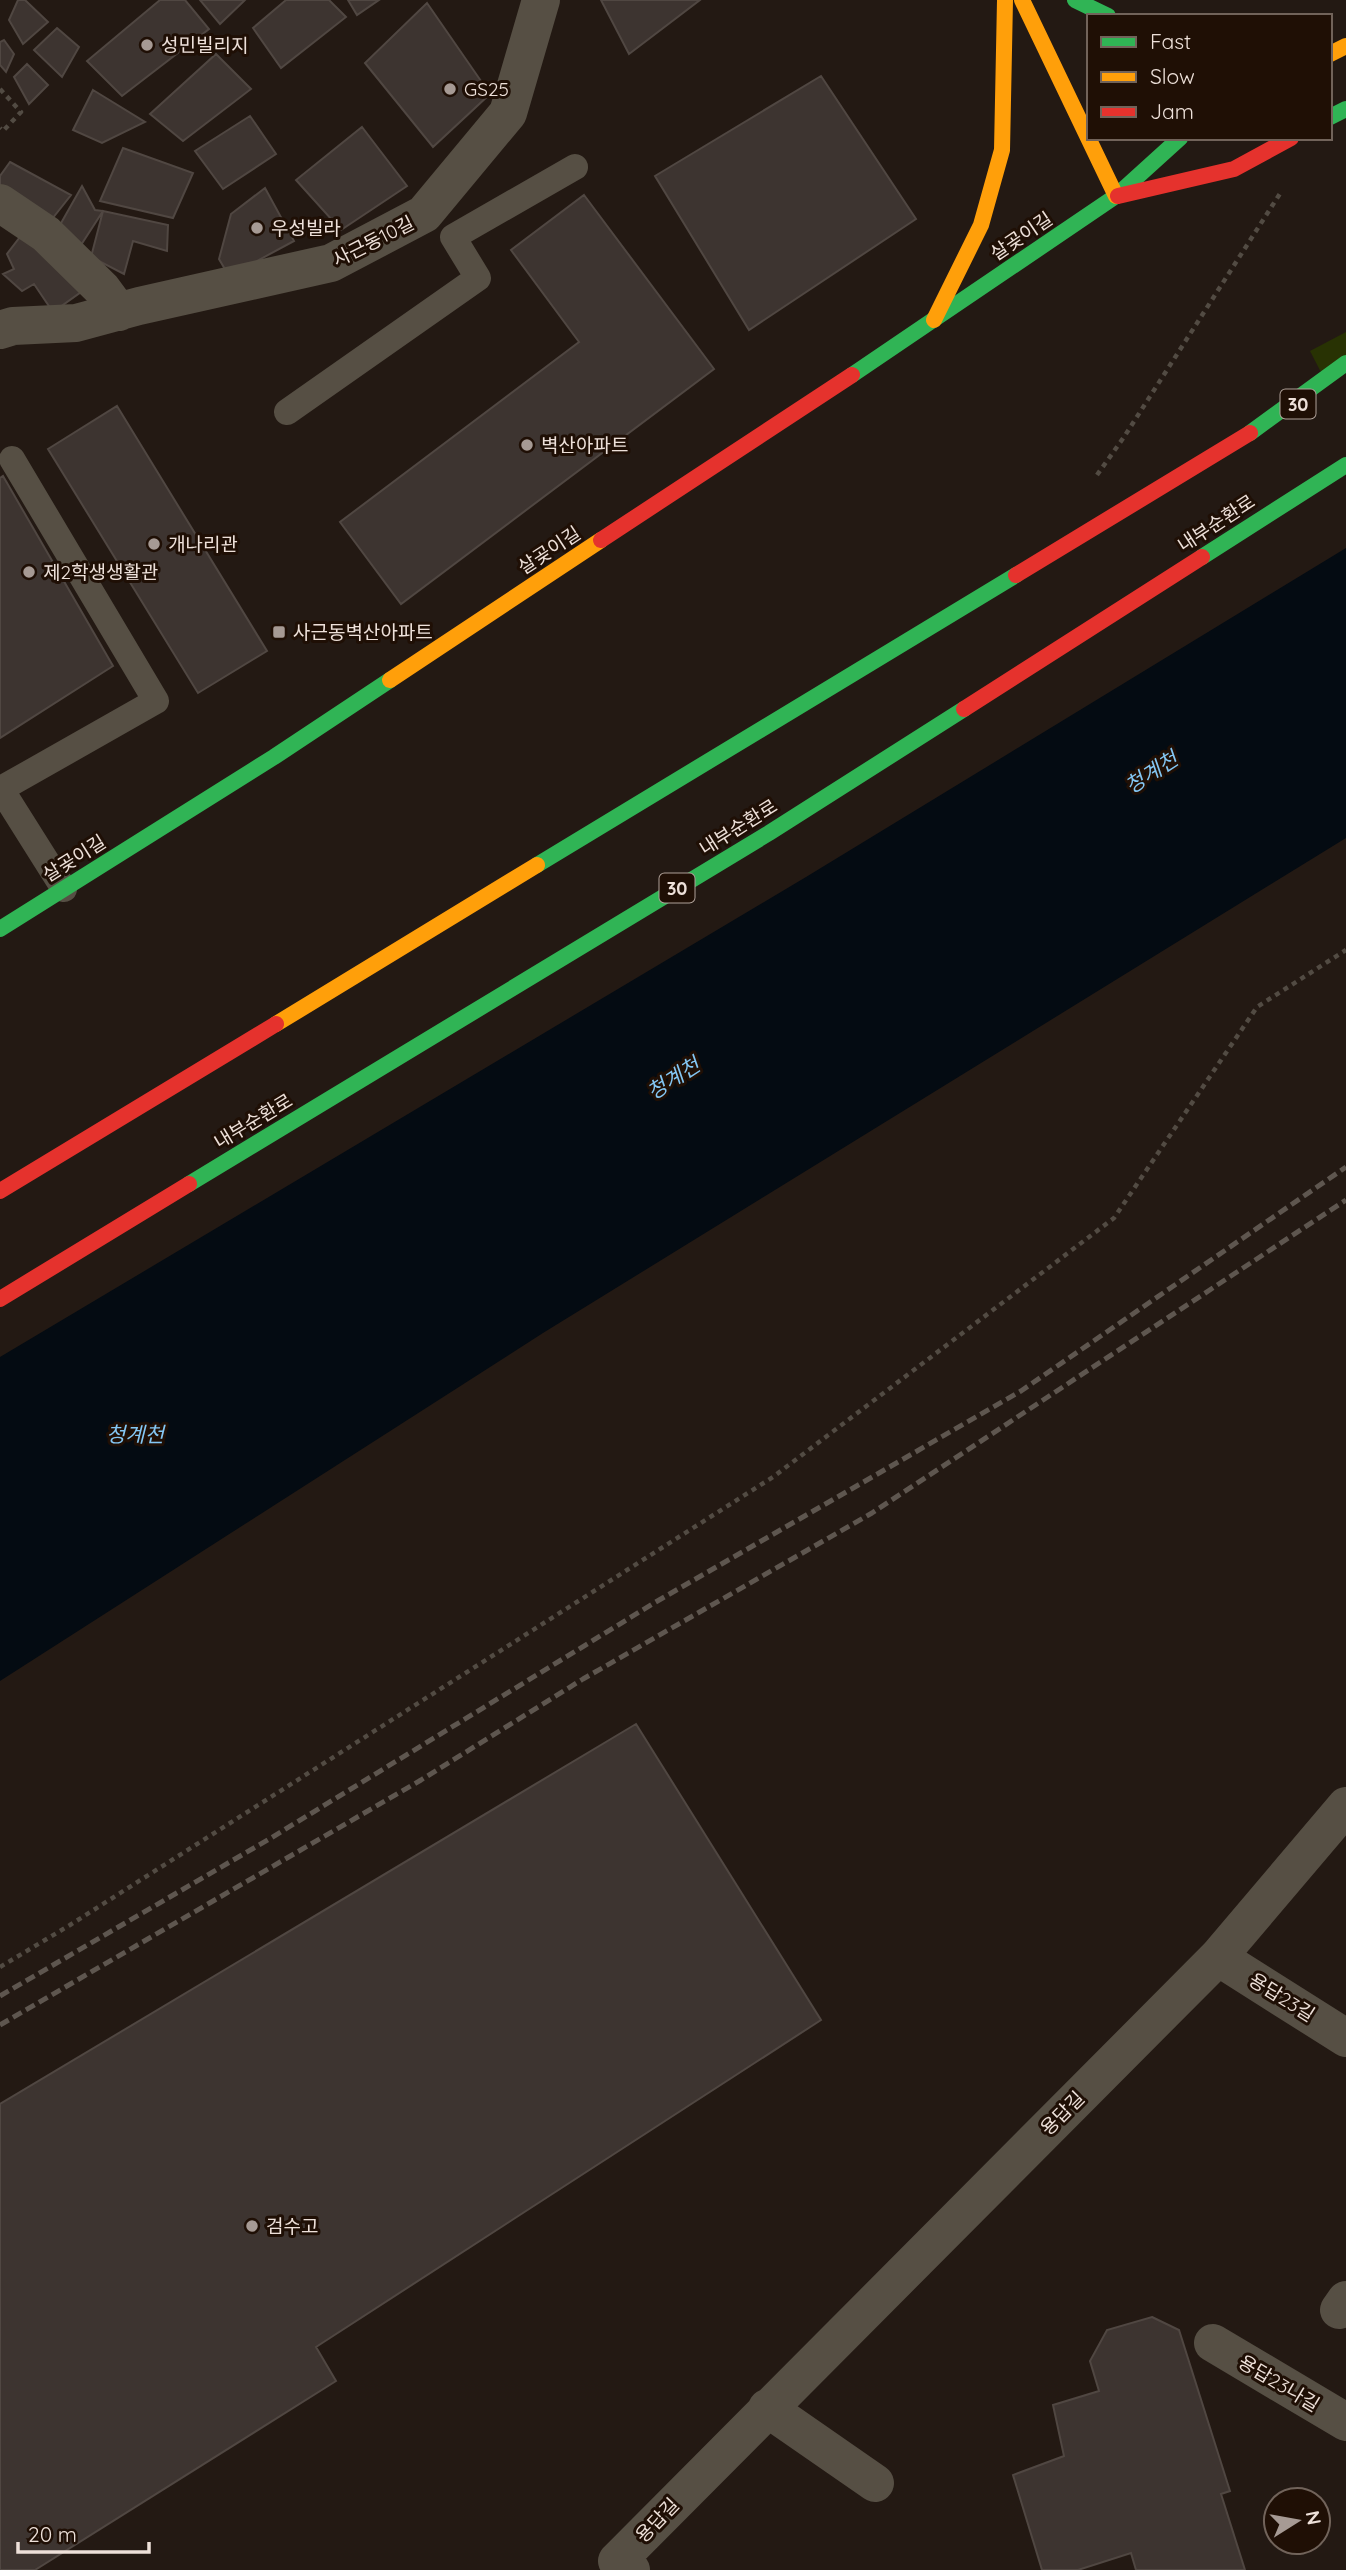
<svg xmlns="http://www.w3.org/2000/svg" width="1346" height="2570" font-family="Quicksand,'Noto Sans KR',sans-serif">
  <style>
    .green { fill: #283203 }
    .water { fill: #040b12 }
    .building { fill: #3d3430; stroke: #504742; stroke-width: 2 }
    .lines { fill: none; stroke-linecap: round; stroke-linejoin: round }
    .path { stroke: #524b43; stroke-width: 4.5; stroke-dasharray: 5 5; stroke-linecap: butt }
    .lane { stroke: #564f44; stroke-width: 26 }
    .street { stroke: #564f44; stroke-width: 38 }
    .fast { stroke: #30b455; stroke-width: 16 }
    .slow { stroke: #ff9f0a; stroke-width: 16 }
    .jam { stroke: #e5322d; stroke-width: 16 }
    .rail { stroke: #5e564f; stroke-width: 5; stroke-dasharray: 10 5; stroke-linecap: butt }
    .fast-bridge { stroke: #30b455; stroke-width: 16 }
    .slow-bridge { stroke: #ff9f0a; stroke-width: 16 }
    .jam-bridge { stroke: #e5322d; stroke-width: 16 }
    .poi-dot { fill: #a69a94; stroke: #1f0f05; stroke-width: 2.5 }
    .labels { text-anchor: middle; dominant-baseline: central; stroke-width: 6; stroke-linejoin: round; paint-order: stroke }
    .shield { fill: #1f0f05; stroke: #afa199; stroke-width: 2 }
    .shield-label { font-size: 18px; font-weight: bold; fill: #ede0d9 }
    .poi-label { font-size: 19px; fill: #ede0d9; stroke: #1f0f05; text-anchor: start }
    .street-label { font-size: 19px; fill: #ede0d9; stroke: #1f0f05 }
    .water-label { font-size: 21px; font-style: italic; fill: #84c7f4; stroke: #1f0f05 }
  </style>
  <rect width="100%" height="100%" fill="#231913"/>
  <path class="green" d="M1346,332V369L1325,380L1310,351Z"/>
  <path class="water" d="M1346,548V838L543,1333L0,1681V1357L806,877Z"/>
  <path class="building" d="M18,0H25L48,22L23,44L9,20Z
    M160,0H185L209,29L122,96L87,61Z
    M200,0H245L220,24Z
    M286,0H329L346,17L281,68L253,28Z
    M348,0H379L357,15Z
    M601,0H700L629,54Z
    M427,3L490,94L433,147L365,63Z
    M57,28L79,47L62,77L34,50Z
    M4,40L14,54L6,72L0,65V42Z
    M216,54L251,89L183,141L150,114Z
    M27,64L48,85L29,104L14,77Z
    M821,76L916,219L749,330L655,176Z
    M93,90L145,122L102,143L73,130Z
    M250,116L276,154L223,189L195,151Z
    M362,127L407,186L341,230L296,180Z
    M123,148L193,173L173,218L100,201Z
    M10,162L71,195L52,219L0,187V176Z
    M82,186L95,210L103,211L79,248L60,225Z
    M265,188L294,241L229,276L219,259L231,214Z
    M584,195L714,369L401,604L340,522L579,342L511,250Z
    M103,211L168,225L167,251L133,241L124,274L91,257Z
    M23,233L81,292L53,312L34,284L22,291L3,274L14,269L7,254Z
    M117,406L267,651L198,693L48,449Z
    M3,476L113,666L0,738V478Z
    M636,1724L821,2020L316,2347L336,2381L35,2570H0V2104Z
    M1152,2317L1179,2330L1230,2491L1221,2494L1245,2570H1136L1131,2553L1078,2570H1042L1013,2475L1064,2456L1053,2405L1099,2391L1090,2361L1107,2330Z"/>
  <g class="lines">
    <path class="path" d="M0,89L21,112L3,131L0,128
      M1097,475L1124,437L1281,192
      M0,1967L70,1925L773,1477L1114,1218L1257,1007L1346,950"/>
    <path class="lane" d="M287,412L478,278L453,237L575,167
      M12,459L156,701L1,789L64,889"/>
    <path class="street" d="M0,203L46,234L102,289L119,312
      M0,330L13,326L76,323L139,306L331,263L424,214L508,113L541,0
      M1218,1957L1346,2038
      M1339,2310L1346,2300
      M1213,2343L1346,2422
      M767,2408L875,2483
      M631,2570L617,2561L1218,1957L1346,1806"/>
    <path class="fast" d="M1075,0L1108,16
      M1330,117L1346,109
      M852,375L1116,196L1180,138
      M1250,433L1346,363
      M1202,557L1346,465
      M0,929L274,757L390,680
      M189,1184L769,833L964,709"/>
    <path class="slow" d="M1022,0L1116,196
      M1330,54L1346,46
      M934,320L981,225L1002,150L1005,0
      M390,680L601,540"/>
    <path class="jam" d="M1118,196L1234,169L1291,138
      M601,540L852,375
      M964,709L1202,557
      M0,1299L189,1184"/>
    <path class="rail" d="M0,1996L271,1838L654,1603L1021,1391L1346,1167
      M0,2025L421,1780L583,1679L872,1513L1346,1200"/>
    <path class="fast-bridge" d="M537,865L1016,575"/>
    <path class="slow-bridge" d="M276,1024L537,865"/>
    <path class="jam-bridge" d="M1016,575L1250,433
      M0,1191L276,1024"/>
  </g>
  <g class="poi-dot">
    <circle cx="147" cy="45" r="7"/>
    <circle cx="450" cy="89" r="7"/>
    <circle cx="257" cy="228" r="7"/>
    <circle cx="527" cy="445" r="7"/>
    <circle cx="154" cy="544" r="7"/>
    <circle cx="29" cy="572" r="7"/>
    <rect x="272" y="625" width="14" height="14" rx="3.5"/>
    <circle cx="252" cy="2226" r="7"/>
  </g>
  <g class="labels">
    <g class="shield">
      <rect x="1280.5" y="389.5" width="35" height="29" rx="5"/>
      <rect x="659.5" y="873.5" width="35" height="29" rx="5"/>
    </g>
    <g class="shield-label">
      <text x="1298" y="404">30</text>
      <text x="677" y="888">30</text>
    </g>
    <g class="poi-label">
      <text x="161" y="45">성민빌리지</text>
      <text x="464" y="89">GS25</text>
      <text x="271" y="228">우성빌라</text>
      <text x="541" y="445">벽산아파트</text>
      <text x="168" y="544">개나리관</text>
      <text x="43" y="572">제2학생생활관</text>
      <text x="293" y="632">사근동벽산아파트</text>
      <text x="266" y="2226">검수고</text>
    </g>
    <g class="street-label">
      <text transform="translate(1021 236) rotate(-34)">살곶이길</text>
      <text transform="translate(373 241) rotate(-27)">사근동10길</text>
      <text transform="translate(1216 523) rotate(-33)">내부순환로</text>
      <text transform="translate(549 550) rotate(-33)">살곶이길</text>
      <text transform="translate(738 827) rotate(-32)">내부순환로</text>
      <text transform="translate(74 858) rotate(-32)">살곶이길</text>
      <text transform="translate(253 1121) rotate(-31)">내부순환로</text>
      <text transform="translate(1282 1997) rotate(32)">용답23길</text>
      <text transform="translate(1062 2113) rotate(-45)">용답길</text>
      <text transform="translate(1279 2383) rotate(31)">용답23나길</text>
      <text transform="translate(657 2520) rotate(-46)">용답길</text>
    </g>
    <g class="water-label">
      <text transform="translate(1151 772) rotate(-33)">청계천</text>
      <text transform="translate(673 1078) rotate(-33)">청계천</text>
      <text x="135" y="1434">청계천</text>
    </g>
  </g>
  <rect x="1087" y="14" width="245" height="126" fill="#1f0f05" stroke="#71635a" stroke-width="2"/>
  <rect x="1101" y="37" width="35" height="10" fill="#30b455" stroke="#71635a" stroke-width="2"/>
  <text x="1150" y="49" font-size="21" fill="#ede0d9">Fast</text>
  <rect x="1101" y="72" width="35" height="10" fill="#ff9f0a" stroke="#71635a" stroke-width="2"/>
  <text x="1150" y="84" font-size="21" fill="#ede0d9">Slow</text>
  <rect x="1101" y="107" width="35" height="10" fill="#e5322d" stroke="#71635a" stroke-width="2"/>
  <text x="1150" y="119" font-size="21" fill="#ede0d9">Jam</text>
  <g transform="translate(1297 2521) rotate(79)"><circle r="33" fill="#1f0f05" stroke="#71635a" stroke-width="2"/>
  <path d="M0-5L12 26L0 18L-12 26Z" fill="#a69a94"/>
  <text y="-10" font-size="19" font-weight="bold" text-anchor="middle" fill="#ede0d9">N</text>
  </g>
  <path d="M18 2542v10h131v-10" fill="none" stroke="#ede0d9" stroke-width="3.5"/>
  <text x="28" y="2542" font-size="21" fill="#ede0d9" stroke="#1f0f05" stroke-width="5" paint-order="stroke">20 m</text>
</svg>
